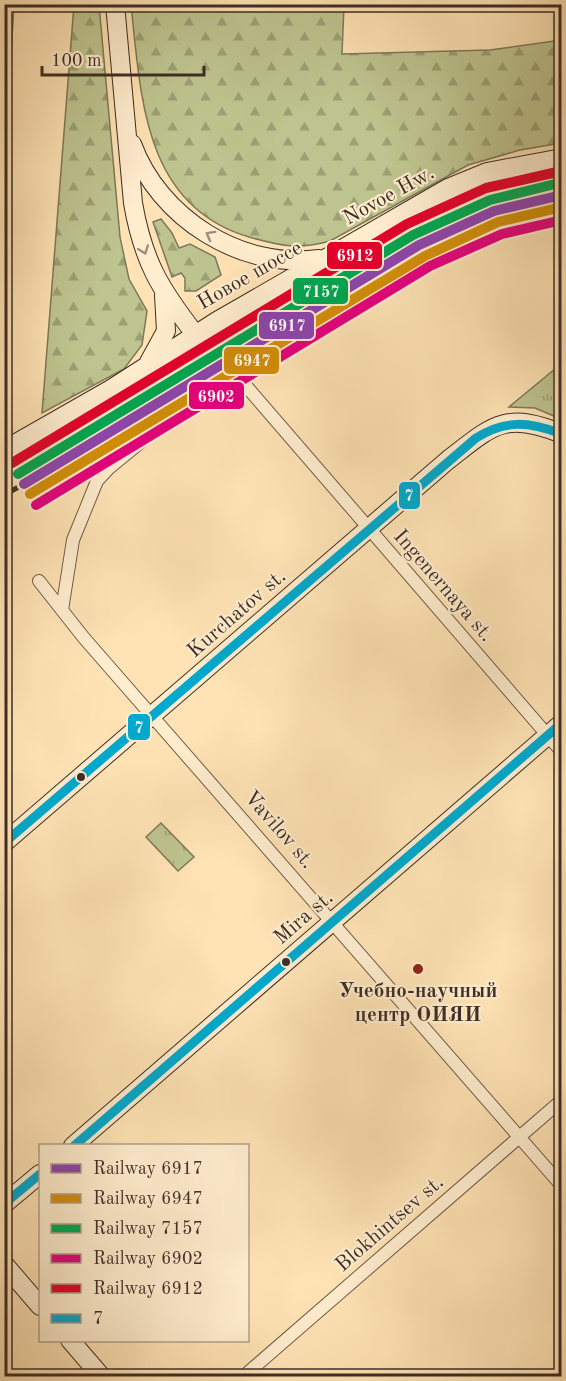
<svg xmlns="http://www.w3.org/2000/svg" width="566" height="1381" font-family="'Old Standard TT',serif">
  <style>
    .forest { fill: url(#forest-firs); stroke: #7e785a; stroke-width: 1.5 }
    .park { fill: url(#park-tufts); stroke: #7e785a; stroke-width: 1.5 }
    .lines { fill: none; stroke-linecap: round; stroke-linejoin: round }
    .street-casing { stroke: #6e5a4a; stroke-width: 14 }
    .secondary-casing { stroke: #3e2d26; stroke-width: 20 }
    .street { stroke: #ffedce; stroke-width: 12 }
    .secondary { stroke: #ffedce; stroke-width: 18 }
    .rail-casing { stroke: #3e2d26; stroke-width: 5 }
    .rail { stroke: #ffedce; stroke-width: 3; stroke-dasharray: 9; stroke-linecap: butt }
    .bus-1-casing { stroke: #ffedce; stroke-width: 14 }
    .bus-1 { stroke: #00a9ce; stroke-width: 9 }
    .rail-1-casing { stroke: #ffedce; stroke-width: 15 }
    .rail-2-casing { stroke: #ffedce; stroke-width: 15 }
    .rail-3-casing { stroke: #ffedce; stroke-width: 15 }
    .rail-4-casing { stroke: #ffedce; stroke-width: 15 }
    .rail-5-casing { stroke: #ffedce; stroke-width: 15 }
    .rail-1 { stroke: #8e44ad; stroke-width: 10 }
    .rail-2 { stroke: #d28e08; stroke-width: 10 }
    .rail-3 { stroke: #00a651; stroke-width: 10 }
    .rail-4 { stroke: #e5007d; stroke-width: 10 }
    .rail-5 { stroke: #e4002b; stroke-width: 10 }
    .oneway { stroke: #9e8d7a }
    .bus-dot { fill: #3e2d26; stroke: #ffedce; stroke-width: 2 }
    .poi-dot { fill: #8f2418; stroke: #ffedce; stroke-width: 2 }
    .labels { text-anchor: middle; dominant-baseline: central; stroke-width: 4.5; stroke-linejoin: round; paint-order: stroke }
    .street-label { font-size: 21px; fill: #3e2d26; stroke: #ffedce }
    .poi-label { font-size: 21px; font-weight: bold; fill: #3e2d26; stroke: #ffedce }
    .line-badge { stroke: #ffedce; stroke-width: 2 }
    .badge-label { font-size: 16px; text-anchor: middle; font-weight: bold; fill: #fff }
  </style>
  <defs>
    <pattern id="forest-firs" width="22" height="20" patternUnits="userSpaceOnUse" patternTransform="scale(1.5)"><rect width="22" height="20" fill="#bec48f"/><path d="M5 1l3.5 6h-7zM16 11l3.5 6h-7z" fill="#9ca075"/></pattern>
    <pattern id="park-tufts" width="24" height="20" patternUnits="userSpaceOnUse" patternTransform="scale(1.5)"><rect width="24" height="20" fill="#bec48f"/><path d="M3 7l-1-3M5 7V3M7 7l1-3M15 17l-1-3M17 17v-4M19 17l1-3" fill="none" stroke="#9ca075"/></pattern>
  </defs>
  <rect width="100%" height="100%" fill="#ffe3b4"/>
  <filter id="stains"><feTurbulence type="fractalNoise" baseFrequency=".00333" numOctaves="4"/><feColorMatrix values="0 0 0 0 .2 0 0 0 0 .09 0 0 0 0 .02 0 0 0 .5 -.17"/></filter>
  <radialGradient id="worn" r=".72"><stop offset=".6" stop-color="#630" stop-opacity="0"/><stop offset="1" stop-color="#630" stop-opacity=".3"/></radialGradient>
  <path class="forest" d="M5,4L14,5L5,156L4,5Z
    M74,5H99L120,237L129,279L147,311L142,345L124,369L42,413Z
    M131,5H344L342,54L490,50L561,40V143L520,150L468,165L330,241C298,250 281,246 249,237C143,206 141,96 131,5Z
    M161,219L172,233L179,248L190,244L215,257L221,275L196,291H185V278L181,273L172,277L153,222Z"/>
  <path class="park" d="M561,364V419L535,408L509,407Z
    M161,823L194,857L178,871L146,837Z"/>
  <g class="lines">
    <defs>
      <path id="street" d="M39,581L84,638L562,1186
        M62,610L73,540L97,481L109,468L170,418L240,379L562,752
        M244,1376L562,1100"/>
      <path id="secondary" d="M115,4L133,203C143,261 160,289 195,334
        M132,144C159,218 241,270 319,259
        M149,362L166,331L164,295
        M4,450L111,389L217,321L448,188L487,172L562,158
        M4,843L448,460C492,426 505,410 562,434
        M73,1146L562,723
        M4,1204L40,1174
        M4,1264L40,1306
        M70,1340L101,1376"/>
    </defs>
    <use href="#street" class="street-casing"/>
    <use href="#secondary" class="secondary-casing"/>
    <use href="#street" class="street"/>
    <use href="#secondary" class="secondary"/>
    <defs>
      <path id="rail" d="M4,495L24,484"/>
    </defs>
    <use href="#rail" class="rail-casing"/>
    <use href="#rail" class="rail"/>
    <defs>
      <path id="bus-1" d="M4,843L476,438C506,419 529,422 562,434
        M74,1146L562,723
        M4,1204L40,1174"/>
    </defs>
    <use href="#bus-1" class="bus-1-casing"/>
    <use href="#bus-1" class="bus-1"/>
    <defs>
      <path id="rail-1" d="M24,484L419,245L494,211L562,195"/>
      <path id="rail-2" d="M30,494L425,256L498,222L562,207"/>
      <path id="rail-3" d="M18,474L413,235L490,200L559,183"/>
      <path id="rail-4" d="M36,505L430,266L502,234L562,220"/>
      <path id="rail-5" d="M12,463L407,224L486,188L557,172"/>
    </defs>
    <use href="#rail-1" class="rail-1-casing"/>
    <use href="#rail-2" class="rail-2-casing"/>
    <use href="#rail-3" class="rail-3-casing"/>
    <use href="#rail-4" class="rail-4-casing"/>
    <use href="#rail-5" class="rail-5-casing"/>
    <use href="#rail-1" class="rail-1"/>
    <use href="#rail-2" class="rail-2"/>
    <use href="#rail-3" class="rail-3"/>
    <use href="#rail-4" class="rail-4"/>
    <use href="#rail-5" class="rail-5"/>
  </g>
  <defs><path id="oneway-chevron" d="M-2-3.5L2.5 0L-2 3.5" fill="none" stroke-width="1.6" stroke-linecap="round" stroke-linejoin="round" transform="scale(1.5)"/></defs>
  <g class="oneway">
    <use href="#oneway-chevron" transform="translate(210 235) rotate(-151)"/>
    <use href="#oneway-chevron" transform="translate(144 250) rotate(70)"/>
  </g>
  <g class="bus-dot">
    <circle cx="81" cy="777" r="5"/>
    <circle cx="286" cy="962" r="5"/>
  </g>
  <circle class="poi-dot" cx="418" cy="969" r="6"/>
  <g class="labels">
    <g class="street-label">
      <text transform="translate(389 196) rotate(-29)">Novoe Hw.</text>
      <text transform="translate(250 276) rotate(-30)">Новое шоссе</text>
      <text transform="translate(443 586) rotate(49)">Ingenernaya st.</text>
      <text transform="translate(237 614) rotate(-41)">Kurchatov st.</text>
      <text transform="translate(279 830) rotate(49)">Vavilov st.</text>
      <text transform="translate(304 918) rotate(-41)">Mira st.</text>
      <text transform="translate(390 1224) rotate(-41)">Blokhintsev st.</text>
    </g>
    <g class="poi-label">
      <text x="418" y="991">Учебно-научный<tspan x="418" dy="24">центр ОИЯИ</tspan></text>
    </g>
  </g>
  <g class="line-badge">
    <rect x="326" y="241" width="57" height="29" rx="6" fill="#e4002b"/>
    <rect x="292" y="277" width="57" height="28" rx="6" fill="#00a651"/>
    <rect x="258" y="311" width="57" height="29" rx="6" fill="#8e44ad"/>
    <rect x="223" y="346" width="57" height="29" rx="6" fill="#d28e08"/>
    <rect x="188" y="381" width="57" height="29" rx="6" fill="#e5007d"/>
    <rect x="398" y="481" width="23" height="29" rx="6" fill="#00a9ce"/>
    <rect x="127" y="713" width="24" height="28" rx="6" fill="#00a9ce"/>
  </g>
  <g class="badge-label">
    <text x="355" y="261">6912</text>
    <text x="321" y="297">7157</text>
    <text x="287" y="331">6917</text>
    <text x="252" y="366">6947</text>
    <text x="216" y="402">6902</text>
    <text x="409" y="501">7</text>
    <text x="139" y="733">7</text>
  </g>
  <rect width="566" height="1381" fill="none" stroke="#ffe3b4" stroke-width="24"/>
  <rect x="6" y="6" width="554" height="1369" fill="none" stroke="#3e2d26" stroke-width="3"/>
  <rect x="12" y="12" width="542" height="1357" fill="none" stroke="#3e2d26" stroke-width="1.5"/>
  <rect x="39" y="1144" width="210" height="198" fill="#ffedce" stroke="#b2a08b" stroke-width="1.5"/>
  <rect x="51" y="1164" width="30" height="9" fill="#8e44ad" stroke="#b2a08b" stroke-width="1.5"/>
  <text x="93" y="1174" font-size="18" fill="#3e2d26">Railway 6917</text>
  <rect x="51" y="1194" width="30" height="9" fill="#d28e08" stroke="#b2a08b" stroke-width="1.5"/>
  <text x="93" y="1204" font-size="18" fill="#3e2d26">Railway 6947</text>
  <rect x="51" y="1224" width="30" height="9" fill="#00a651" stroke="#b2a08b" stroke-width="1.5"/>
  <text x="93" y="1234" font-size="18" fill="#3e2d26">Railway 7157</text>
  <rect x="51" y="1254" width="30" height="9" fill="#e5007d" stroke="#b2a08b" stroke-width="1.5"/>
  <text x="93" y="1264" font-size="18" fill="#3e2d26">Railway 6902</text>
  <rect x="51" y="1284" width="30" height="9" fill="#e4002b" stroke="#b2a08b" stroke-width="1.5"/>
  <text x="93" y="1294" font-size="18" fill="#3e2d26">Railway 6912</text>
  <rect x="51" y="1314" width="30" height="9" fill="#00a9ce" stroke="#b2a08b" stroke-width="1.5"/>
  <text x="93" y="1324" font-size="18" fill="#3e2d26">7</text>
  <path d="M42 66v9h162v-9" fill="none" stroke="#3e2d26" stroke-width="3"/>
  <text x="51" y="66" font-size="18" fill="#3e2d26" stroke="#ffedce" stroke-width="4.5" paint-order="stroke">100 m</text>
  <rect width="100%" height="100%" filter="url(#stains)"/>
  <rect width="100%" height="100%" fill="url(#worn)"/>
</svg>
